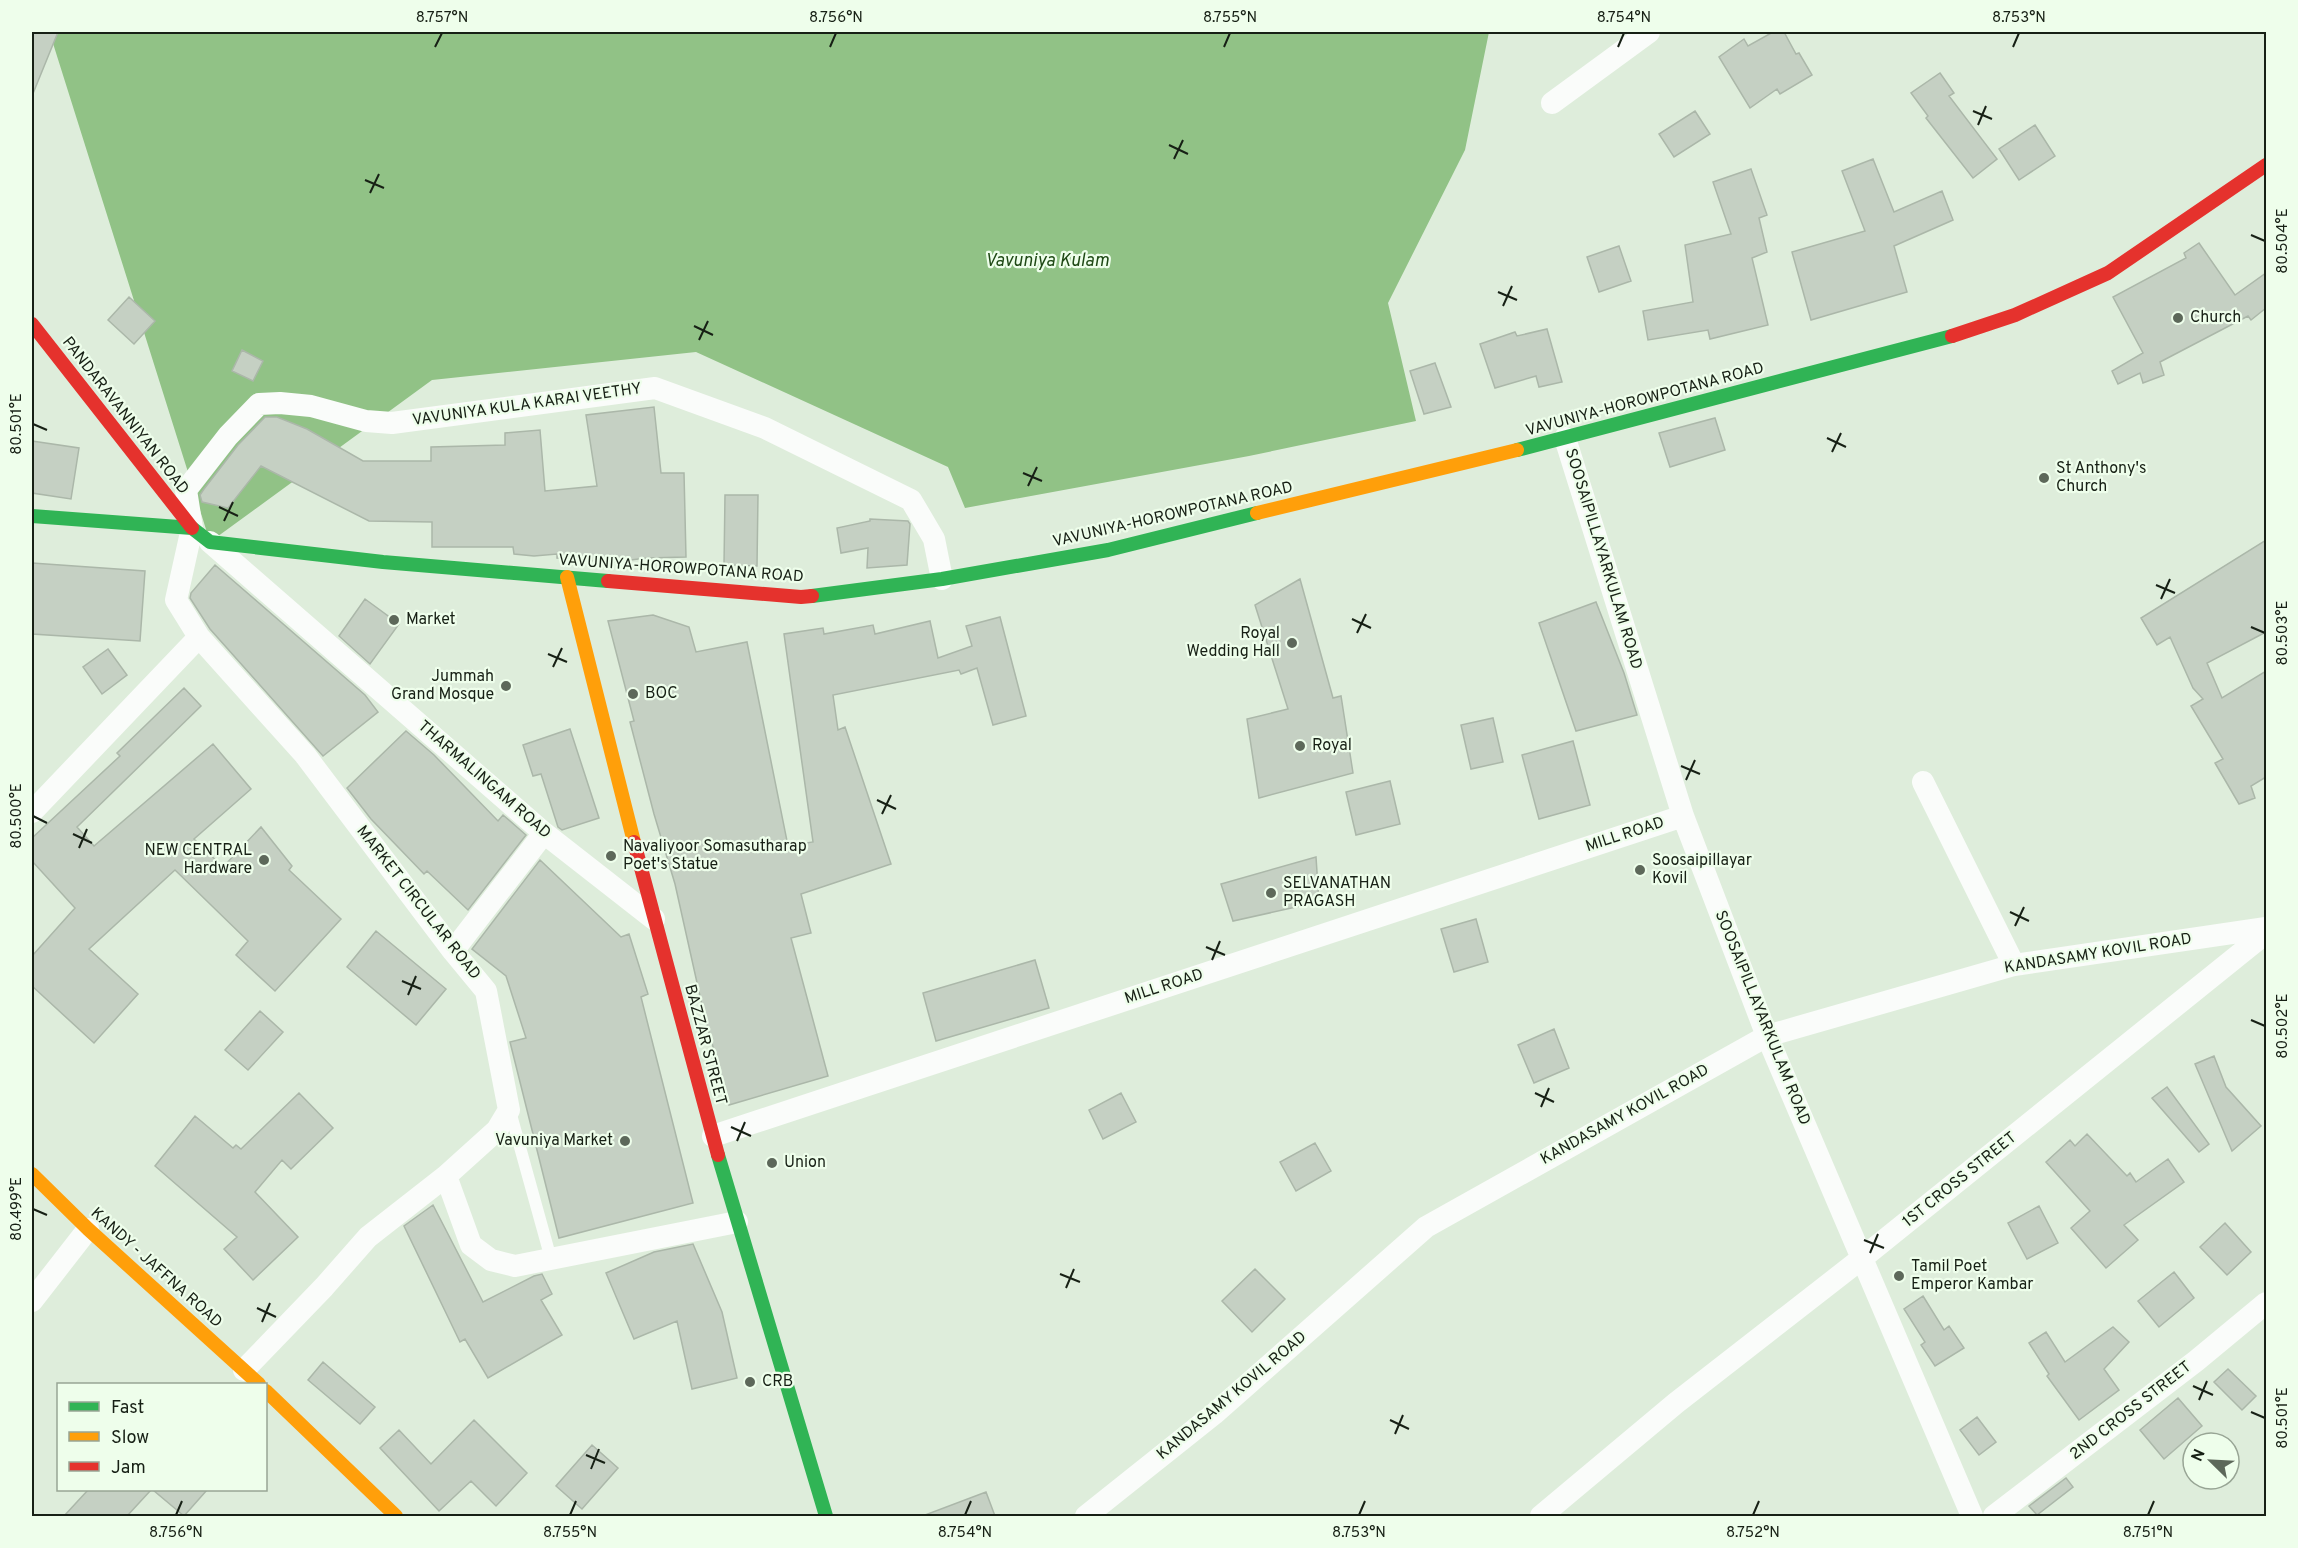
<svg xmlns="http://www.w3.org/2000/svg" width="2298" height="1548" font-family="Overpass,sans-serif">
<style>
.water{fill:#91c286}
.building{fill:#c5d0c3;stroke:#abb7a9;stroke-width:1.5}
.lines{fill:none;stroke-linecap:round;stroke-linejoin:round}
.lane{stroke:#fafcfa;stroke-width:12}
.street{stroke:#fafcfa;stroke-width:22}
.fast{stroke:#30b455;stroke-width:14}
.slow{stroke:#ff9f0a;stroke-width:14}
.jam{stroke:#e5322d;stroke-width:14}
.ticks{fill:none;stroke:#172015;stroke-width:2}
.poi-dot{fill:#5d685a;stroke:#eefeeb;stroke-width:2}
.labels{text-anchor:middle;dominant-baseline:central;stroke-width:4.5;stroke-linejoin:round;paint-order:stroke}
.poi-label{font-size:16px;fill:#172015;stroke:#eefeeb;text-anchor:start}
.street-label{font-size:16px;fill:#172015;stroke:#eefeeb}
.water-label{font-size:18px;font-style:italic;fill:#1f4915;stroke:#eefeeb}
.neatline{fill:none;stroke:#172015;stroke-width:2}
.ticks-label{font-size:15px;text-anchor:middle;fill:#172015}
</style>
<rect width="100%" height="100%" fill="#deeddb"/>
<!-- water -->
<path class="water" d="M32,32H1489L1465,150L1388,303L1416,421L1249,456L965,508L948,467L696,352L432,380L210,542L51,37Z"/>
<!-- building -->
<path class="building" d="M32,32H58L32,96Z
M1773,32H1784L1796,54L1799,53L1812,75L1780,94L1777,89L1750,108L1719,57L1744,39L1748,46Z
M1940,73L1954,93L1949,96L1997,159L1973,178L1926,118L1928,116L1911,93Z
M1695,111L1710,134L1674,157L1659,134Z
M2035,125L2055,156L2019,180L1999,149Z
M1873,159L1894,212L1942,191L1953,220L1894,246L1907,292L1811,320L1792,252L1865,231L1842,171Z
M1751,169L1767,215L1759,218L1767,252L1752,258L1768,325L1710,339L1708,330L1648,340L1643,311L1693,302L1685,245L1731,234L1713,182Z
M2199,243L2235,295L2266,273V308L2251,320L2248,316L2160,362L2164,375L2143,383L2140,373L2118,384L2112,371L2143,353L2113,297L2186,258L2184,253Z
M1619,246L1631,281L1599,292L1587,257Z
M129,297L155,321L134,344L108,320Z
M1547,329L1562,382L1539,387L1536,376L1495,388L1480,344L1515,332L1517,336Z
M242,350L263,361L253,381L232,371Z
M1435,363L1451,407L1424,414L1410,371Z
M654,407L661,473H684L686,557L647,558L614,562L612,559L591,561L557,558V554L534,556L514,554L513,547H432V522L369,521L261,466L228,508L202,502L200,495L204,489L238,445L265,417H277L307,429L363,461H431V447L505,445V433L540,430L545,491L597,486L586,415Z
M1715,418L1725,450L1670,467L1659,433Z
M32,441L79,448L71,499L32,493Z
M725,495H758L757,566L724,565Z
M870,519L908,521L910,524L907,565L867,568L868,548L841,553L837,528L870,521Z
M2266,540V632L2207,663L2222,698L2266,671V777L2251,786L2255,798L2239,804L2215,763L2223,759L2191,706L2203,699L2193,688L2170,637L2157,645L2141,618Z
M32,563L145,571L140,641L32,634Z
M215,565L365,695L378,712L323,756L210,629L190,598L191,593Z
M1300,579L1333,698L1341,696L1353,773L1259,798L1247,719L1288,709L1255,605Z
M365,599L399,624L370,664L339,636Z
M1596,602L1624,673L1637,715L1576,731L1539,623Z
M653,615L689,627L696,652L747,642L788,846L813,842L784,634L823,628L824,634L873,625L875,634L930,621L938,658L972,646L966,626L1000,617L1026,716L993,725L977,668L961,674L959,670L833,695L838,730L845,727L891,864L801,894L811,933L791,938L828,1076L729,1105L704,1014L675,884L654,814L630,722L634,721L608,621Z
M108,649L127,675L102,694L83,667Z
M184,688L201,706L77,827L94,846L213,744L251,789L194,839L223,867L261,827L292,866L289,870L341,919L275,991L236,955L248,941L175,870L89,949L138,994L94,1043L32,986V956L75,908L32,861V838L120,756L117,753Z
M1493,718L1503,762L1471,769L1461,725Z
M570,729L599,818L562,830L558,827L541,774L533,776L523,745Z
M406,731L434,755L498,821L503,815L526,835L468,910L427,871L424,874L371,819L347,788Z
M1573,741L1590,805L1539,819L1522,755Z
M1390,781L1400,824L1356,835L1346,792Z
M1316,857L1319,902L1233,921L1221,884Z
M540,860L621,937L629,934L648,994L641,997L693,1203L559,1238L510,1042L526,1038L506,976L472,949Z
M1476,919L1488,962L1454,972L1441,929Z
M376,931L446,989L416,1025L347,967Z
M1035,960L1049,1008L936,1041L923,993Z
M260,1011L283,1032L248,1070L225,1050Z
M1554,1029L1569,1068L1534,1083L1518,1045Z
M2214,1056L2226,1087L2261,1126L2232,1151L2195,1064Z
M2167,1087L2209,1144L2199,1152L2152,1098Z
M299,1093L333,1128L291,1169L282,1160L255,1192L298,1237L253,1280L224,1249L237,1237L155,1166L195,1116L233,1148L236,1145L241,1149Z
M1121,1093L1136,1122L1103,1139L1089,1110Z
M2087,1134L2127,1176L2130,1173L2136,1182L2168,1159L2184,1182L2124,1225L2138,1240L2106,1268L2071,1228L2090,1211L2046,1162L2070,1140L2075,1146Z
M1315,1143L1331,1171L1296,1191L1280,1162Z
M433,1205L483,1302L534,1276L542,1274L552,1294L541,1300L562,1335L488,1378L465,1339L460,1342L404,1226Z
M2039,1206L2058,1243L2027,1259L2008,1223Z
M2225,1223L2251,1252L2227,1275L2200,1247Z
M693,1244L722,1312L737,1378L692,1389L677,1321L634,1339L606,1273L654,1252Z
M1255,1269L1285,1299L1252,1332L1222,1301Z
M2174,1272L2194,1298L2159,1327L2138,1301Z
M1923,1296L1944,1330L1949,1326L1964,1348L1935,1366L1921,1345L1925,1342L1904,1309Z
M2113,1327L2129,1342L2104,1369L2119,1390L2079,1420L2047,1376L2049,1374L2029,1343L2046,1332L2065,1362Z
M323,1362L375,1407L360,1424L308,1380Z
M2228,1369L2256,1396L2242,1410L2214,1382Z
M2178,1398L2202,1426L2164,1459L2140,1430Z
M1977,1417L1996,1442L1979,1455L1960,1430Z
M474,1420L527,1473L496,1506L471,1481L439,1511L380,1448L399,1430L431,1464Z
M592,1445L618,1468L582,1509L556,1486Z
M2066,1478L2073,1487L2037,1515L2029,1506Z
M88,1490H151L127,1516H64Z
M153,1490H207L184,1516Z
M986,1492L995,1516H926L925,1515Z"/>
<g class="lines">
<!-- lane -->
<path class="lane" d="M510,1111L551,1259"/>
<!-- street -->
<path class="street" d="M1552,103L1649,32
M1565,438L1683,816L1767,1036L1972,1516
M210,542L544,833L654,919
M1923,782L2014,965
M32,812L199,637
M453,951L544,833
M713,1136L1683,816
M446,1176L471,1245L491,1260L515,1266L737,1222
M32,1301L88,1229
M244,1370L324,1287L368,1237L446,1176L497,1130L509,1110L486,991L453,951L305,755L199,637L176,600L192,528L186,490L228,436L259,404L280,403L311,406L366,421L392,423L655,388L765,428L911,500L934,539L942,579
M1086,1516L1214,1414L1426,1227L1767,1036L2014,965L2266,928
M1541,1516L1676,1403L1861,1259L2266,933
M1994,1516L2196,1361L2266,1303"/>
<!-- fast -->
<path class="fast" d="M1517,450L1952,336
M32,516L192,528L210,542L383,562L608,581
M812,596L942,579L1108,550L1257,513
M718,1155L826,1516"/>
<!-- slow -->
<path class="slow" d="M1257,513L1517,450
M567,577L634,842
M32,1174L88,1229L259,1384
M266,1391L396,1516"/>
<!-- jam -->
<path class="jam" d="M32,324L192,528
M1952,336L2015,315L2108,273L2266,165
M608,581L801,597L812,596
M634,842L718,1155"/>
</g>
<!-- ticks -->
<path class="ticks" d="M435,47L442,33M830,47L836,33M1224,47L1230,33M1618,47L1624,33M2013,47L2019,33M1973,111L1992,119M1978,125L1986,106M1169,145L1188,154M1174,159L1183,140M365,180L384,188M370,193L379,174M2251,235L2265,241M1498,292L1517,300M1503,306L1512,286M694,326L713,335M699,340L708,321M33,424L47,430M1827,438L1846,447M1832,452L1841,433M1023,473L1042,481M1028,486L1037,467M219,507L238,516M224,521L233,502M2156,585L2175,593M2161,599L2170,579M1352,619L1371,628M2251,627L2265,633M1357,633L1366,614M548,654L567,662M553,667L562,648M1681,766L1700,774M1686,780L1695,760M877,800L896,809M882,814L891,795M33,816L47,823M73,834L92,843M79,848L87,829M2010,912L2029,921M2015,926L2024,907M1206,947L1225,955M1212,960L1220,941M402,981L421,989M408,995L416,976M2251,1020L2265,1026M1535,1093L1554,1102M1541,1107L1549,1088M731,1127L751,1136M737,1141L745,1122M33,1209L47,1215M1864,1240L1884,1248M1870,1253L1878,1234M1060,1274L1080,1282M1066,1288L1074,1269M257,1308L276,1317M262,1322L270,1303M2193,1386L2213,1395M2199,1400L2207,1381M2251,1412L2265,1418M1390,1420L1409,1429M1395,1434L1403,1415M586,1455L605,1463M591,1469L599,1449M176,1515L182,1501M570,1515L576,1501M965,1515L971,1501M1359,1515L1365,1501M1753,1515L1759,1501M2148,1515L2154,1501"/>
<!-- markers -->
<g class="poi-dot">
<circle cx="2178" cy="318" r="6"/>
<circle cx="2044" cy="478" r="6"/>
<circle cx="394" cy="620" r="6"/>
<circle cx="1292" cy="643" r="6"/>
<circle cx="506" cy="686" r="6"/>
<circle cx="633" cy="694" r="6"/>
<circle cx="1300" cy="746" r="6"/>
<circle cx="611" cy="856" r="6"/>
<circle cx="264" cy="860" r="6"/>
<circle cx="1640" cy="870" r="6"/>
<circle cx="1271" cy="893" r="6"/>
<circle cx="625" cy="1141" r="6"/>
<circle cx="772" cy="1163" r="6"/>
<circle cx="1899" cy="1276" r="6"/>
<circle cx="750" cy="1382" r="6"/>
</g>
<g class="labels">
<!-- poi labels -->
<g class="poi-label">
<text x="2190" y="318">Church</text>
<text x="2056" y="469">St Anthony's<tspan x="2056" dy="18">Church</tspan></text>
<text x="406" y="620">Market</text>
<text x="1280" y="634" text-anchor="end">Royal<tspan x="1280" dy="18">Wedding Hall</tspan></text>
<text x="494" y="677" text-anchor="end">Jummah<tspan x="494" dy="18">Grand Mosque</tspan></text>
<text x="645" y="694">BOC</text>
<text x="1312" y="746">Royal</text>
<text x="623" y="847">Navaliyoor Somasutharap<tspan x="623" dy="18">Poet's Statue</tspan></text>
<text x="252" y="851" text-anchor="end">NEW CENTRAL<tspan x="252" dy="18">Hardware</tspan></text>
<text x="1652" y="861">Soosaipillayar<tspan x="1652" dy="18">Kovil</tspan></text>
<text x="1283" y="884">SELVANATHAN<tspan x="1283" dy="18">PRAGASH</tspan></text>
<text x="613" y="1141" text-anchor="end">Vavuniya Market</text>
<text x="784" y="1163">Union</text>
<text x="1911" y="1267">Tamil Poet<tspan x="1911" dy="18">Emperor Kambar</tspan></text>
<text x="762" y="1382">CRB</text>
</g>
<!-- street labels -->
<g class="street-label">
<text transform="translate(1645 400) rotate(-15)">VAVUNIYA-HOROWPOTANA ROAD</text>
<text transform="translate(527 405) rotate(-8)">VAVUNIYA KULA KARAI VEETHY</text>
<text transform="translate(125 416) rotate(52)">PANDARAVANNIYAN ROAD</text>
<text transform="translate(1173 515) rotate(-13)">VAVUNIYA-HOROWPOTANA ROAD</text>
<text transform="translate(1603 559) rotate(73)">SOOSAIPILLAYARKULAM ROAD</text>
<text transform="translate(681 569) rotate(4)">VAVUNIYA-HOROWPOTANA ROAD</text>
<text transform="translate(484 780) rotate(41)">THARMALINGAM ROAD</text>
<text transform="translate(1625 835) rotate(-18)">MILL ROAD</text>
<text transform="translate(418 903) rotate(52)">MARKET CIRCULAR ROAD</text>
<text transform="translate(2098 954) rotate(-9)">KANDASAMY KOVIL ROAD</text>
<text transform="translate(1164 987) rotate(-18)">MILL ROAD</text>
<text transform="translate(1762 1018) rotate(68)">SOOSAIPILLAYARKULAM ROAD</text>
<text transform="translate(705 1045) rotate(75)">BAZZAR STREET</text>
<text transform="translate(1625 1115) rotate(-29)">KANDASAMY KOVIL ROAD</text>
<text transform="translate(1960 1180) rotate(-39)">1ST CROSS STREET</text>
<text transform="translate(156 1268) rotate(42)">KANDY - JAFFNA ROAD</text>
<text transform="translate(1232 1396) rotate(-40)">KANDASAMY KOVIL ROAD</text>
<text transform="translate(2131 1411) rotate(-38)">2ND CROSS STREET</text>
</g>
<!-- water labels -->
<g class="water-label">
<text x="1047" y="261">Vavuniya Kulam</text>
</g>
</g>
<!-- border -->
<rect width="2298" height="1548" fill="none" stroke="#eefeeb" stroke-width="66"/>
<!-- legend -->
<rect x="57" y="1383" width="210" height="108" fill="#eefeeb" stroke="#98a595" stroke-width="1.5"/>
<rect x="69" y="1402" width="30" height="9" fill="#30b455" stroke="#98a595" stroke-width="1.5"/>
<text x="111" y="1413" font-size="18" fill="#172015">Fast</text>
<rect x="69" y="1432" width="30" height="9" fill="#ff9f0a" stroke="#98a595" stroke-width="1.5"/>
<text x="111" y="1443" font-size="18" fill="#172015">Slow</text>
<rect x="69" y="1462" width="30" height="9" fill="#e5322d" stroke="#98a595" stroke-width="1.5"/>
<text x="111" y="1473" font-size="18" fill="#172015">Jam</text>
<!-- north arrow -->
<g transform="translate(2211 1461) rotate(294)"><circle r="28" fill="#eefeeb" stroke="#98a595" stroke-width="1.5"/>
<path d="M0-4.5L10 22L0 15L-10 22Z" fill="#5d685a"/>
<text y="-9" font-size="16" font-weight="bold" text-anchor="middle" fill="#172015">N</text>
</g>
<rect x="33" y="33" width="2232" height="1482" class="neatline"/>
<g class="ticks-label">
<text x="442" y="22">8.757°N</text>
<text x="836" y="22">8.756°N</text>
<text x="1230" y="22">8.755°N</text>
<text x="1624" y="22">8.754°N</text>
<text x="2019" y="22">8.753°N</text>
<text transform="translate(2282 241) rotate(-90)" y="5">80.504°E</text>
<text transform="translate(16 424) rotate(-90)" y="5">80.501°E</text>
<text transform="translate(2282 633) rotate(-90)" y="5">80.503°E</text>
<text transform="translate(16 816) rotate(-90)" y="5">80.500°E</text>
<text transform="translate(2282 1026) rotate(-90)" y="5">80.502°E</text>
<text transform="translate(16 1209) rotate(-90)" y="5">80.499°E</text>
<text transform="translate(2282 1418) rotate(-90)" y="5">80.501°E</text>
<text x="176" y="1537">8.756°N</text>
<text x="570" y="1537">8.755°N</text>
<text x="965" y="1537">8.754°N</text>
<text x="1359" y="1537">8.753°N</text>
<text x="1753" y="1537">8.752°N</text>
<text x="2148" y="1537">8.751°N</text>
</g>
</svg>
